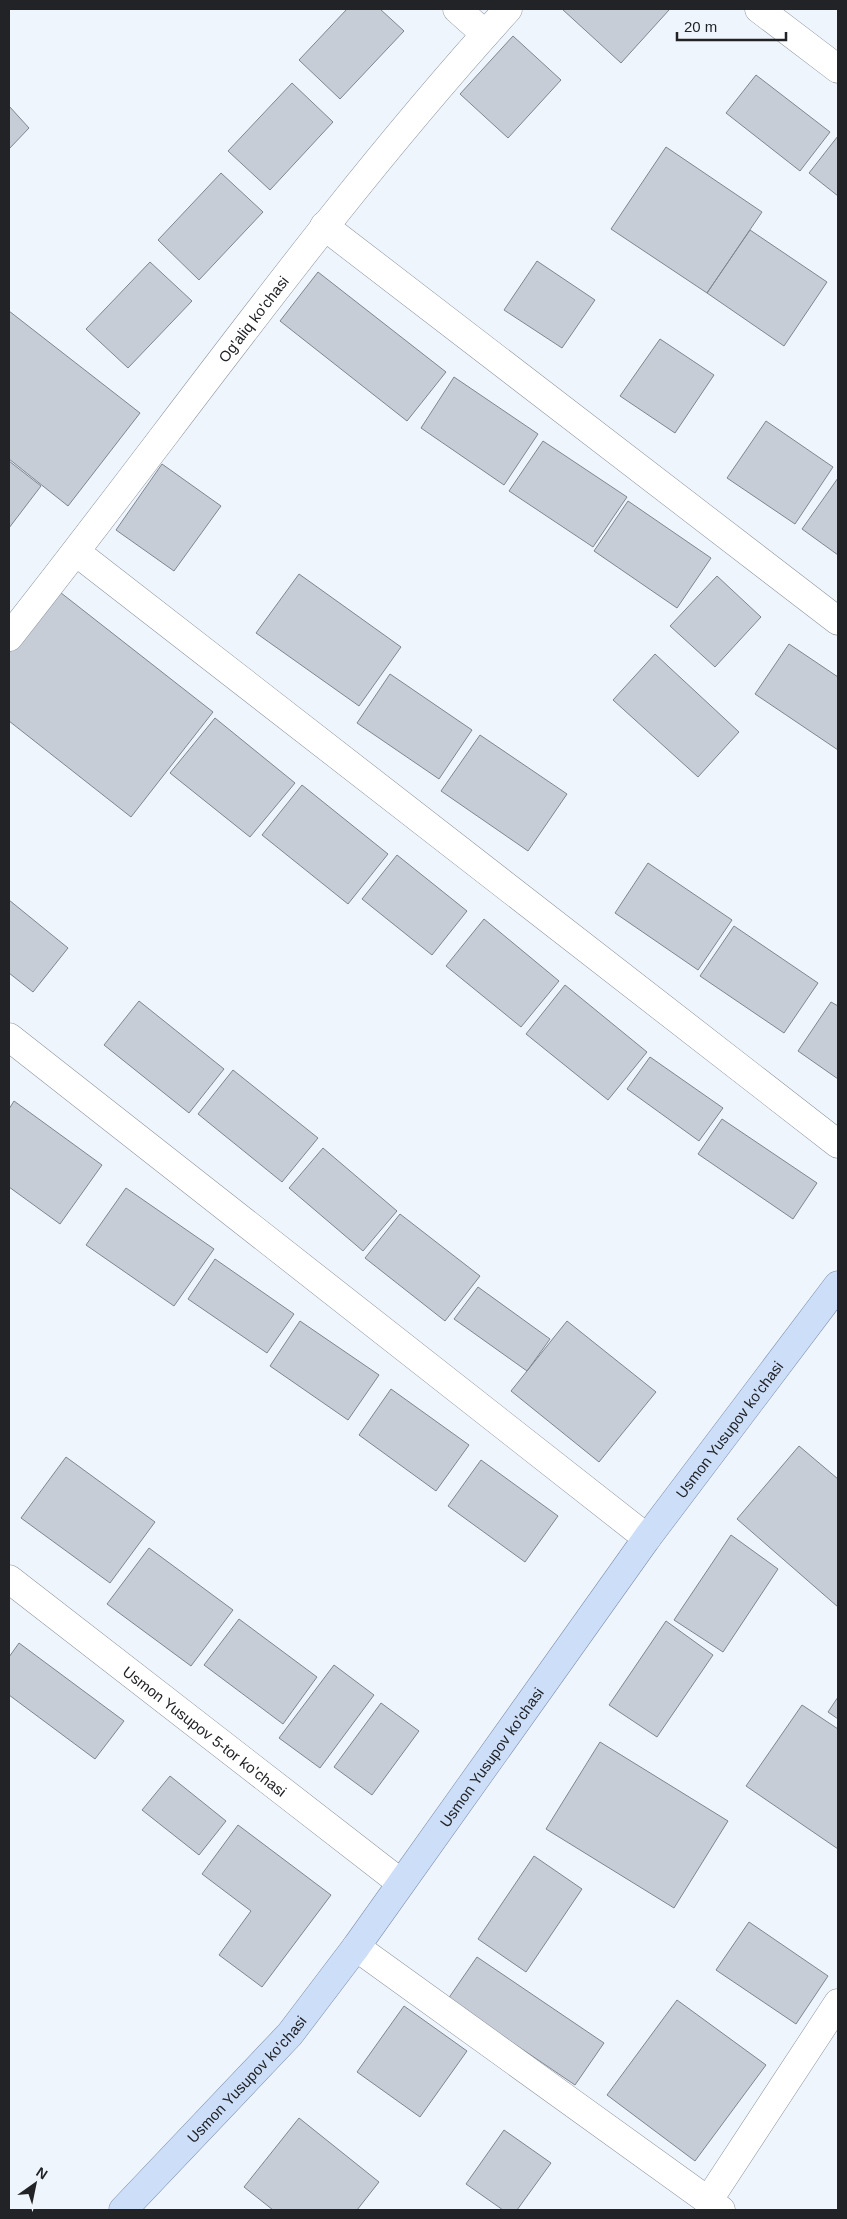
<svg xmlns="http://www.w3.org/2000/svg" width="847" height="2219" font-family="Helvetica,sans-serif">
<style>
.building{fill:#c6cdd7;stroke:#7f868f}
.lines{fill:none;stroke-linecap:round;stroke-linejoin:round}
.street-casing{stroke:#8e959f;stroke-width:29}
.primary-casing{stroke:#7b8eac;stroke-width:29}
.street{stroke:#fff;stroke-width:28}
.primary{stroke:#cddef8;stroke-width:28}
.labels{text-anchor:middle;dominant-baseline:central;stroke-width:5;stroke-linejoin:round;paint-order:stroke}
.street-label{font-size:15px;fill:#212327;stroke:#eff5fd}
</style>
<rect width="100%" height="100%" fill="#eff5fd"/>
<!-- building -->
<path class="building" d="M347,9H380L404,31L340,99L299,60Z
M562,9H667L669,10L621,63Z
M513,36L561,80L508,138L460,94Z
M756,75L830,132L800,171L726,113Z
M292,83L333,122L270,190L228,151Z
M9,106L29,128L9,149Z
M838,136V196L809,173Z
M666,147L762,212L707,293L611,229Z
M221,173L263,212L199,280L158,240Z
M750,230L827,282L784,346L707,293Z
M537,261L595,300L562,348L504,310Z
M150,262L192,301L128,368L86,329Z
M318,272L446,372L407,421L280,321Z
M9,311L140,413L68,506L9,459Z
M660,339L714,375L675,433L620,396Z
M454,377L538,434L504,485L421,428Z
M766,421L833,467L795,524L727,478Z
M543,441L627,497L593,547L509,491Z
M9,461L41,486L9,528Z
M162,464L221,506L174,571L116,530Z
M838,478V555L802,529Z
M628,501L711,558L677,608L594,551Z
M299,574L401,647L359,706L256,633Z
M717,576L761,617L715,667L670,626Z
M56,589L213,712L131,817L9,721V650Z
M789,644L838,677V750L755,694Z
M655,654L739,732L698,777L613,700Z
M390,674L472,730L439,779L357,723Z
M215,718L295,783L250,837L170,773Z
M480,735L567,794L528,851L441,791Z
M302,785L388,854L348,904L262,835Z
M397,855L467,911L432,955L362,899Z
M648,863L732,920L698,970L615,913Z
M9,900L68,948L33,992L9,973Z
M484,919L559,981L521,1027L446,966Z
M734,926L818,983L784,1033L700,976Z
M565,985L647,1052L608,1100L526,1034Z
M139,1001L224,1069L189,1113L104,1045Z
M831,1002L838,1006V1079L798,1051Z
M650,1057L723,1108L699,1141L627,1089Z
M233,1070L318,1138L282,1182L198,1114Z
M14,1101L102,1165L60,1224L9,1187V1109Z
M722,1119L817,1183L793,1219L698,1154Z
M323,1148L397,1211L363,1251L289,1188Z
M126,1188L214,1249L174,1306L86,1245Z
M400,1214L480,1276L445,1321L365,1258Z
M215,1259L294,1314L267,1353L188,1299Z
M478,1287L550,1339L527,1371L454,1319Z
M300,1321L379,1375L348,1420L270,1366Z
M567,1321L656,1392L599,1462L511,1391Z
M391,1389L469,1445L436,1491L359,1435Z
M799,1446L838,1479V1607L737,1519Z
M66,1457L155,1522L110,1583L21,1518Z
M481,1460L558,1516L525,1562L448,1506Z
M731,1535L778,1569L723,1652L674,1620Z
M149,1548L233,1610L191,1666L107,1604Z
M239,1619L317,1677L283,1724L204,1665Z
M666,1621L713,1655L657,1737L609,1705Z
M19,1643L124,1721L95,1759L9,1695V1657Z
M334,1665L374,1695L320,1768L279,1738Z
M838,1697V1719L828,1712Z
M381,1703L419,1731L372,1795L334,1767Z
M802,1705L838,1729V1849L746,1786Z
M600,1742L728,1821L674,1908L546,1829Z
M170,1776L226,1821L199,1855L142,1810Z
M238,1825L331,1895L262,1987L219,1955L251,1911L202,1874Z
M534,1856L582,1889L526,1972L478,1939Z
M749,1922L828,1976L796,2024L716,1970Z
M477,1957L604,2043L575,2085L448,1999Z
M677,2000L766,2065L695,2161L607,2095Z
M404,2006L467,2051L420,2117L357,2072Z
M299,2118L379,2182L357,2210H273L244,2187Z
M504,2130L551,2163L517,2210H503L466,2184Z"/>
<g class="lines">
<defs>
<g id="street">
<path d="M457,9L485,34"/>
<path d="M759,9L838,69"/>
<path d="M324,226L838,621"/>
<path d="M76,552L838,1144"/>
<path id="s1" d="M9,637C175,427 328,207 508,9"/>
<path d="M9,1037L647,1538"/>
<path id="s2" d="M9,1579L401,1883"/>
<path d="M356,1947L721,2210"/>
<path d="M708,2201L838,2003"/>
</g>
<g id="primary">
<path id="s3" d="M123,2210L290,2034L356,1947L647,1538L838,1285"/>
</g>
</defs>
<!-- street casing -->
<use href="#street" class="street-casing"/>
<!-- primary casing -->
<use href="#primary" class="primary-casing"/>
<!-- street -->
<use href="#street" class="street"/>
<!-- primary -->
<use href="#primary" class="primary"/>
</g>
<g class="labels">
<!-- street labels -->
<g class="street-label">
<text stroke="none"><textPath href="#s1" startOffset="401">Og'aliq ko'chasi</textPath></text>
<text stroke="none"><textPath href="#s3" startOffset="990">Usmon Yusupov ko'chasi</textPath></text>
<text stroke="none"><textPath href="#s2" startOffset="248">Usmon Yusupov 5-tor ko'chasi</textPath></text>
<text stroke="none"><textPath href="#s3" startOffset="585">Usmon Yusupov ko'chasi</textPath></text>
<text stroke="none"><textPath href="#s3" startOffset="180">Usmon Yusupov ko'chasi</textPath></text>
</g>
</g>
<!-- border -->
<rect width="847" height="2219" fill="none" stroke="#212327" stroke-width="20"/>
<!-- north arrow -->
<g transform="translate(35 2184) rotate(33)" stroke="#eff5fd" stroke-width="4" paint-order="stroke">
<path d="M0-4L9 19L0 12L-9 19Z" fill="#212327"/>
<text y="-8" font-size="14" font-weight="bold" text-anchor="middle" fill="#212327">N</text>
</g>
<!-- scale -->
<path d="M677 32v8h109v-8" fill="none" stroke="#212327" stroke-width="2.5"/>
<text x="684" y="32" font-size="15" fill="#212327" stroke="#eff5fd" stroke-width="4" paint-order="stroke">20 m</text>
</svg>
